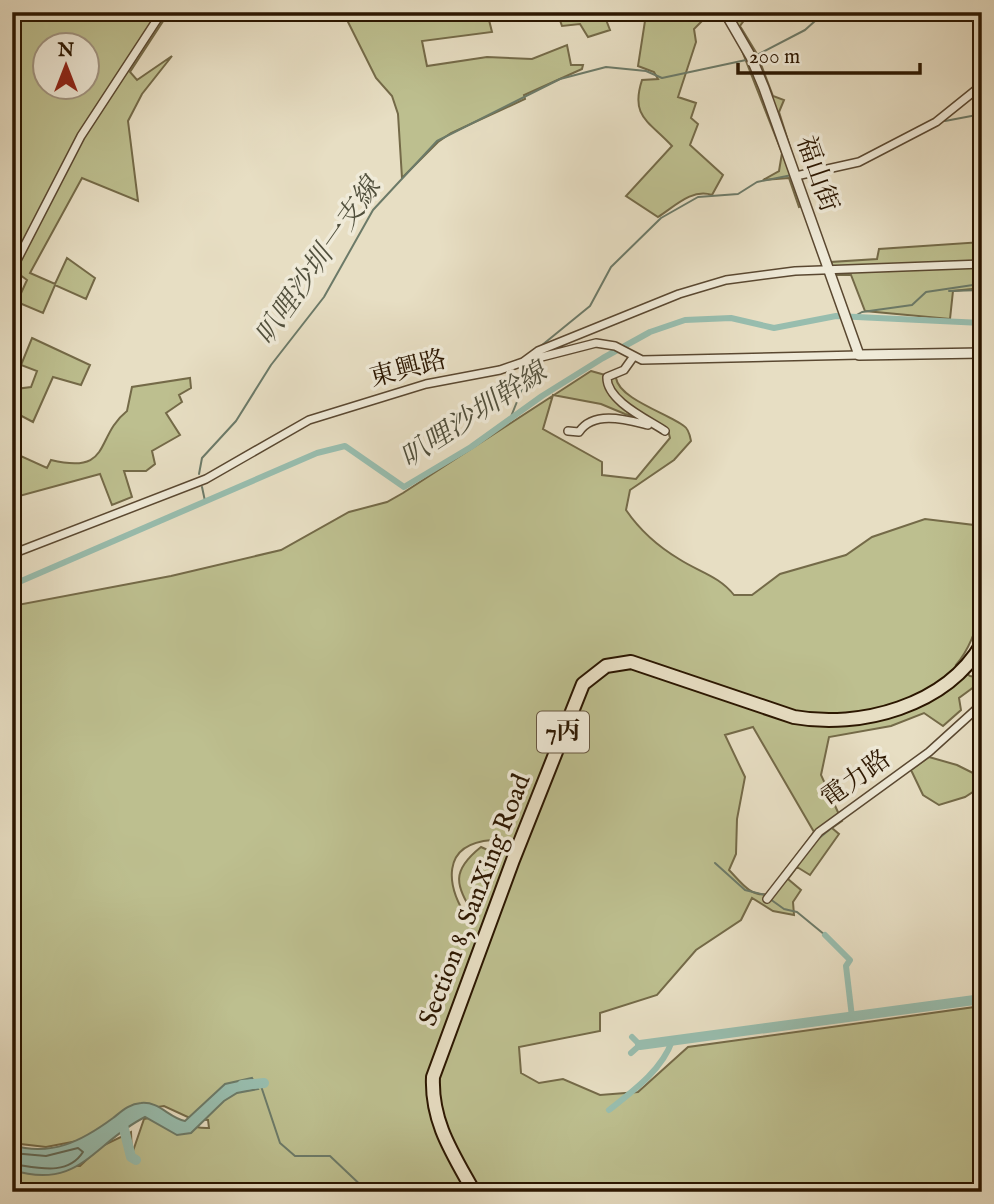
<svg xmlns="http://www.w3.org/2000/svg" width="994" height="1204" font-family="'IM FELL English','Noto Serif TC',serif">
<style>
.green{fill:#bdbf8f;stroke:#746a48;stroke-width:2;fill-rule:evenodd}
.water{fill:#98bdae;stroke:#6c7a68;stroke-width:2}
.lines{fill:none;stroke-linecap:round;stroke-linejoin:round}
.shore{stroke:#626a57;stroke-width:2}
.stream{stroke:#6c7a68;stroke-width:2}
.canal{stroke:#98bdae;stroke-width:6}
.river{stroke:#98bdae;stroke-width:10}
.minor-casing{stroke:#5a4831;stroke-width:10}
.tertiary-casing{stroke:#5a4831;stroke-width:12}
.primary-casing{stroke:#2b1600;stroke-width:16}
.minor{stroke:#efead8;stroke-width:7}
.tertiary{stroke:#efead8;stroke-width:9}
.primary{stroke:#e7dec3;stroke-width:12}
.labels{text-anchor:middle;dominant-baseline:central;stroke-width:7;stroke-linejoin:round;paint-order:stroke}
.shield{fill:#efead8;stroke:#665641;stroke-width:2}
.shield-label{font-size:24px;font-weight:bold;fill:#2b1600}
.street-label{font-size:26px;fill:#2b1600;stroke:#efead8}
.water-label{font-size:28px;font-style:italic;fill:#51503d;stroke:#efead8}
</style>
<rect width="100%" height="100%" fill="#e7dec3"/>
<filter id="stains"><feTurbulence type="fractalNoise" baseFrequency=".00286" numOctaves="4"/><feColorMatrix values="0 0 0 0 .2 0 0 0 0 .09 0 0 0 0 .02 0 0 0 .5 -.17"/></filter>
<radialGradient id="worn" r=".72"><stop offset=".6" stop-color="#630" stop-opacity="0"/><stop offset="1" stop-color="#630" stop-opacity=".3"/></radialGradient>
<!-- green -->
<path class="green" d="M12,12H169L130,72L137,80L172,56L142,94L128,121L138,201L82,178L30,273L55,284L67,258L95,278L86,299L55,285L43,313L17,302L27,280L12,269ZM46,46H88V88H46Z
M343,12H487L492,32L422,41L427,66L487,57L532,59L567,45L571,65H583L582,69L524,95L525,99L451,133L438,142L402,178L398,114L392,96L376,78Z
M557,12H603L610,30L588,37L580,24L562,26Z
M640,12H704L706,17L694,29L696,42L678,97L696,103L691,118L698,124L690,145L723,175L712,195C692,188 674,207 658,217L626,196L672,146C649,121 630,117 642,80L658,79L654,72L638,66L645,21Z
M718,12H731L737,16L742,12H750L740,26L757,54L773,96L784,100L779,112L808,204L799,207L789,178L763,180L779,171L782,153L737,38Z
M982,242V288L953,291L950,319L865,311L851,275H836L831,262L877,259L879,249Z
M32,338L90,365L81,385L53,377L33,422L12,411L16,389L31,387L37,371L21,365Z
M591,371L616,378C619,399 669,414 684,426C689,429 690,436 691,441L674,460L630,490L626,510C639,529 659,547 679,559C699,572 719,576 734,595H752L780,574L846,555L872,537L925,519L982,526C982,575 989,625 956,665L970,676L982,678V681L959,698L961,710L943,726L924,713L891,726L829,737L821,775L842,821L832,828L839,834L810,875L797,867L788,879L801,890L793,902L794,915L773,911L752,898L741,920L696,950L657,995L600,1013V1031L519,1047L521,1073L539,1083L563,1079L600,1095L638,1092L688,1047L982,1006V1192H12V1164L80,1166L100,1147L131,1132L132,1154L144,1119C164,1112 187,1130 209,1128L208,1120L192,1119L164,1106L144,1109L93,1138L46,1147L12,1143V606L171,576L281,550L349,512L387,502L403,493ZM553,395L601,404L625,414L659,423L668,430L670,438L636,479L602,475V462L543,429ZM753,727L814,832L767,894C750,897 740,881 729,870L736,854L737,819L745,777L725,735ZM492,840L506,847L501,856L481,847C451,871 455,884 474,915L468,919C446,886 440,844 492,840Z
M190,378L191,388L179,395L182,402L166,413L180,435L152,451L155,464L146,471H124L132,497L112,505L100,474L12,498V452L47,468L51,460C113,475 94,437 127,411L132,387Z
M929,757L957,765L979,776L982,786L965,797L939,805L923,795L911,770Z"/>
<!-- water -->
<path class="water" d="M252,1078L258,1089L237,1093L224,1101L191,1133L177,1135L145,1117C93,1143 80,1191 12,1170V1145C51,1157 82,1141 113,1118C122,1111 129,1104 141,1103C159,1101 169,1118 185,1121L225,1084Z"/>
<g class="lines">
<!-- shore -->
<path class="shore" d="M12,1153L46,1156L78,1148L83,1152C67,1177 36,1167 12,1164"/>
<!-- stream -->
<path class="stream" d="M759,54L805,30L825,12
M976,85L982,81
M945,121L982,114
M949,291L982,290
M853,317L862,312L912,305L926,292L973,285
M536,350L590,306L611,267L661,218L698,197L738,194L757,182L792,175
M510,419L533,362
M199,474L202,458L236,421L271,365L324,297L373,210L437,141L560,79L606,67L646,71L662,78L746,60
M202,487L205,501
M818,839L840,821
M715,863L745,890L765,895
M770,899L784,909L797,912L825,935
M260,1083L280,1143L295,1156H330L368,1192"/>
<!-- canal -->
<path class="canal" d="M12,585L317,453L345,446L404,487L471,447L542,396L603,358L650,332L685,320L731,318L774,328L836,316L982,323
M825,935L850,960L846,966L852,1017
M632,1037L640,1045
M631,1053L640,1045
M609,1110C633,1091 662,1070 672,1041"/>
<!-- river -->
<path class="river" d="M12,26L20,12
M640,1045L982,999
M242,1085L264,1083
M123,1125L131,1157L136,1160"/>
<defs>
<path id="minor" d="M796,176L859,162L936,122L982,85
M12,270L81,136L162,12
M634,356L624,370L607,377C606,401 649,420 665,431
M530,360L596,343L615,346L642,360L859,355
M568,431L579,432C594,410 627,420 648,425
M12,554L206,479L309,420L426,384L500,370L523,362L538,351L679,294L726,280L795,271L982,264
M767,899L819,832L929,752L982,704"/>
<path id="tertiary" d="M725,12L751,57L764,88L859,355L982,353"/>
<path id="primary" d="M474,1192C453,1154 431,1122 433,1077L513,860L583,684L606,666L631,662L794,717C860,729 946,706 982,644"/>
</defs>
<!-- minor casing -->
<use href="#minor" class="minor-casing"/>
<!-- tertiary casing -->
<use href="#tertiary" class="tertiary-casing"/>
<!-- primary casing -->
<use href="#primary" class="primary-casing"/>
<!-- minor -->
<use href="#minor" class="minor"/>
<!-- tertiary -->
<use href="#tertiary" class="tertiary"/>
<!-- primary -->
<use href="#primary" class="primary"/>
</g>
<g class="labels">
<!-- shield labels -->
<rect class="shield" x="537" y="711.5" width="52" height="41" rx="5"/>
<g class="shield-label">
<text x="563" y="732">7丙</text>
</g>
<!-- street labels -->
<g class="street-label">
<text transform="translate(817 174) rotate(71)">福山街</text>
<text transform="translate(408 369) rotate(-15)">東興路</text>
<text transform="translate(856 779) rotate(-36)">電力路</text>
<text transform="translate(475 900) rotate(-69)">Section 8, SanXing Road</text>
</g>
<!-- water labels -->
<g class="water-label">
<text transform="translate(319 262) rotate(-55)">叭哩沙圳一支線</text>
<text transform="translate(474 416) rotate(-33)">叭哩沙圳幹線</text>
</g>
</g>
<!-- margin -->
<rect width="994" height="1204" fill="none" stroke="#e7dec3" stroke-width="42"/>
<rect x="14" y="14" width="966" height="1176" fill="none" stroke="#2b1600" stroke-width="3.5"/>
<rect x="21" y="21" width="952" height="1162" fill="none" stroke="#2b1600" stroke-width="2"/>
<!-- north arrow -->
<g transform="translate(66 66)"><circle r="33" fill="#efead8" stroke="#a19582" stroke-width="2"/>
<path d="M0-5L12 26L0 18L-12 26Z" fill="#8f2418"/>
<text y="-10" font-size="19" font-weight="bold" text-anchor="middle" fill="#2b1600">N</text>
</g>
<!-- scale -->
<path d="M738 63v10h182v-10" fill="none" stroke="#2b1600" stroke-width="3.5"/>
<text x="749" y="63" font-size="21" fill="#2b1600" stroke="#efead8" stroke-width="5" paint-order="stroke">200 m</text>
<rect width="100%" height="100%" filter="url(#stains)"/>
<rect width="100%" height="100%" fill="url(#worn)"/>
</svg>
